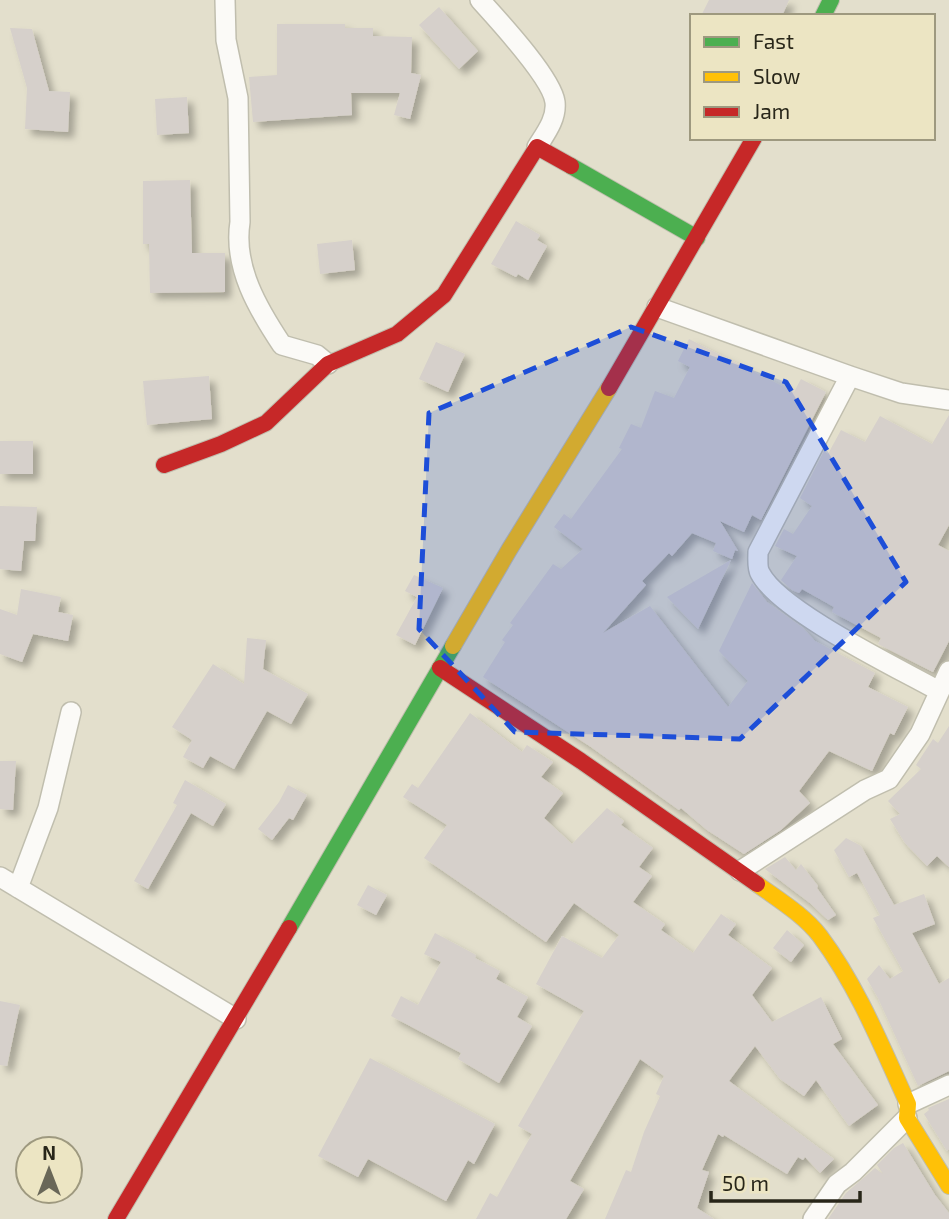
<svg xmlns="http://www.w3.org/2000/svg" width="949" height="1219" font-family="'Exo 2',sans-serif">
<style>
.building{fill:#d6d0cb;filter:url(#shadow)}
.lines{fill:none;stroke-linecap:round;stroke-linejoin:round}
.street-casing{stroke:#c0beae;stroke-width:22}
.fast-casing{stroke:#c0beae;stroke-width:18}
.slow-casing{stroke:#c0beae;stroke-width:18}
.jam-casing{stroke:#c0beae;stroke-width:18}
.street{stroke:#fbfaf7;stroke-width:19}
.fast{stroke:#4caf50;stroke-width:16}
.slow{stroke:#ffc107;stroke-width:16}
.jam{stroke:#c62828;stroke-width:16}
.marked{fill:#1d4ed8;fill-opacity:0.2;stroke:#1d4ed8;stroke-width:5;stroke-dasharray:14 9;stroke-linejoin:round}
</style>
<defs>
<filter id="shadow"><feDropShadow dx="6" dy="6" stdDeviation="3.5" flood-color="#0004"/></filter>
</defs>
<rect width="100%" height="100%" fill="#e3dfcc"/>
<!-- building -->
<path class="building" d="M709,0H789L782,16H701Z
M439,7L478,51L459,69L419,25Z
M277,24H345V28H373V36L412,37L411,73L421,75L410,119L394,115L400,93H351L352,115L253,122L249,77L277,75Z
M10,28L32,29L49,91L70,92L68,132L25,129L27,88Z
M187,97L189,133L157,135L155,99Z
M190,180L192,253H225V292L150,293L149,244H143V181Z
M516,221L540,235L537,240L547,246L528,280L518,274L516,277L491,264Z
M352,240L355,270L320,274L317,244Z
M689,339L794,392L801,379L826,392L761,520L752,515L744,532L720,521L738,551L735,550L732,559L713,551L716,543L692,533L672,556L669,553L642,581L646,585L603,633L650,606L728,707L748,681L719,651L752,583L767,602L803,628L815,641L875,673L868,687L908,707L894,735L890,733L872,771L829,751L799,791L810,803L781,830L744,854L707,830L681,808L679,810L591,747L483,677L505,642L502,640L513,625L510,623L553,564L561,569L583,549L554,527L564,514L571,519L622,449L619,448L631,424L641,428L655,391L674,398L690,367L678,361Z
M436,342L465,354L448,392L419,379Z
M209,376L212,419L147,425L143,381Z
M949,415V525L938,545L949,551V641L933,672L878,644L881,638L832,612L834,607L802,589L799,593L792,590L781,580L797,556L775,546L784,529L793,534L812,506L800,498L824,451L828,454L841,430L865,442L880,416L932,444Z
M0,441H33V474H0Z
M0,506L37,507L35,541H24L21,571L0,569Z
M731,560L698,629L667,597Z
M414,575L443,588L415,645L396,635L417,597L405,591Z
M21,589L61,597L58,612L73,615L68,641L33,634L22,662L0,654V609L17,615Z
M247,638L266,640L263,669L308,694L291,724L267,711L234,769L210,756L203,768L183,757L192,740L172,727L213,664L244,684Z
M470,713L522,752L527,745L553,762L541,777L563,793L544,818L572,844L607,808L624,821L621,825L653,848L639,867L652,876L633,902L665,924L661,930L693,953L721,914L736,924L728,935L772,968L752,995L772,1022L821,997L842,1039L833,1044L878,1105L849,1126L816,1080L804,1096L780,1079L755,1046L729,1081L834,1159L820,1173L805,1157L803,1160L798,1157L787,1174L724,1135L723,1137L718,1134L702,1170L709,1172L697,1208L714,1219H605L626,1170L631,1172L644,1132L660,1096L656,1094L664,1076L640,1059L570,1181L584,1189L566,1219H476L490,1193L497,1197L532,1134L518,1126L584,1011L536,984L562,936L602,958L619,935L574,903L546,942L424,858L447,825L403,797L412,784L418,788Z
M949,726V867L937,856L927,866L905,843L890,819L900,814L888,801L921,769L916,765L933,739L938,743Z
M0,761H16L13,810L0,809Z
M185,780L226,804L213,826L191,813L148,889L134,881L177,805L173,803Z
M288,785L307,795L293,820L289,818L272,840L258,829L279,802Z
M846,838L861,846L894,905L924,894L935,924L912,933L939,984L949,978V1071L918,1086L878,998L867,979L879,965L890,979L903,971L873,918L880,915L857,873L849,877L834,850Z
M785,857L796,870L801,864L818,886L817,888L836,915L828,920L810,903L765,869Z
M368,885L387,895L376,915L357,905Z
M787,930L804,945L791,962L773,948Z
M435,933L476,955L475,958L500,971L496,979L528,997L517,1017L532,1026L499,1083L458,1059L461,1053L391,1016L401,996L418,1005L441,962L424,954Z
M0,1001L20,1005L7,1066L0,1065Z
M370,1058L495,1124L474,1164L468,1160L446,1201L368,1159L358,1177L318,1156Z
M949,1099V1149L947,1151L924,1114L929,1110L928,1108Z
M903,1143L935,1195L949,1213V1219H828L846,1193L875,1168L883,1174L877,1165L894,1148Z"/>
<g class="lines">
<defs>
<path id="street" d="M225,0L226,40L238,98L240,222C233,267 258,309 282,345L317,355L328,364
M480,0C498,20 552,78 555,102C557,119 545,134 537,147
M657,307L850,376L901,393L949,400
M850,376L758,552C758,559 757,568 760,573C779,611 898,668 939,691
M740,871L865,790L889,779L920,734L949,671
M0,877L236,1019
M18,888L48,808L71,712
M908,1104L949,1085
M813,1219L837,1184L853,1172L907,1118"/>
<path id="fast" d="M823,16L831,0
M571,166L697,238
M289,928L453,646"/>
<path id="slow" d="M453,646L509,550L609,388
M757,884C779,900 804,915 820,936C858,987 882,1047 908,1104L907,1118L949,1186"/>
<path id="jam" d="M609,388L754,138
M164,465L221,444L266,423L328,364L397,334L444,295L537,147L571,166
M440,668L581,761L757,884
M116,1219L289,928"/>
</defs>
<!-- street casing -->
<use href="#street" class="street-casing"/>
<!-- fast casing -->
<use href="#fast" class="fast-casing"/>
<!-- slow casing -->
<use href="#slow" class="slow-casing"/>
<!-- jam casing -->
<use href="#jam" class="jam-casing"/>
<!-- street -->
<use href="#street" class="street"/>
<!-- fast -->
<use href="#fast" class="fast"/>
<!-- slow -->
<use href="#slow" class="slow"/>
<!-- jam -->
<use href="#jam" class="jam"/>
</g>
<!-- marked area -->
<path class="marked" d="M631,327L786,382L906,582L740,739L515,732L419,629L429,413Z"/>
<!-- legend -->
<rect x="690" y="14" width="245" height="126" fill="#ece5c3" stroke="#9e997f" stroke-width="2"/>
<rect x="704" y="37" width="35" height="10" fill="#4caf50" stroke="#9e997f" stroke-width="2"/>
<text x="753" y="49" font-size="21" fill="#282619">Fast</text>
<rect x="704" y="72" width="35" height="10" fill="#ffc107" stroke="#9e997f" stroke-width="2"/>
<text x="753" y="84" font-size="21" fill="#282619">Slow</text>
<rect x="704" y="107" width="35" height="10" fill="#c62828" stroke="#9e997f" stroke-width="2"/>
<text x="753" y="119" font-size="21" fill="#282619">Jam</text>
<!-- north arrow -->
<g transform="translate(49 1170)"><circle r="33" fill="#ece5c3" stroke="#9e997f" stroke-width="2"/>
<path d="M0-5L12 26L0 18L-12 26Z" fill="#696758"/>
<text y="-10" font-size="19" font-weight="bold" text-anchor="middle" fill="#282619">N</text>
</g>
<!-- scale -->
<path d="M711 1191v10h149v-10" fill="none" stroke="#282619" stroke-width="3.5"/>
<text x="722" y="1191" font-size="21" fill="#282619" stroke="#ece5c3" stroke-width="5" paint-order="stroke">50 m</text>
</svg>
